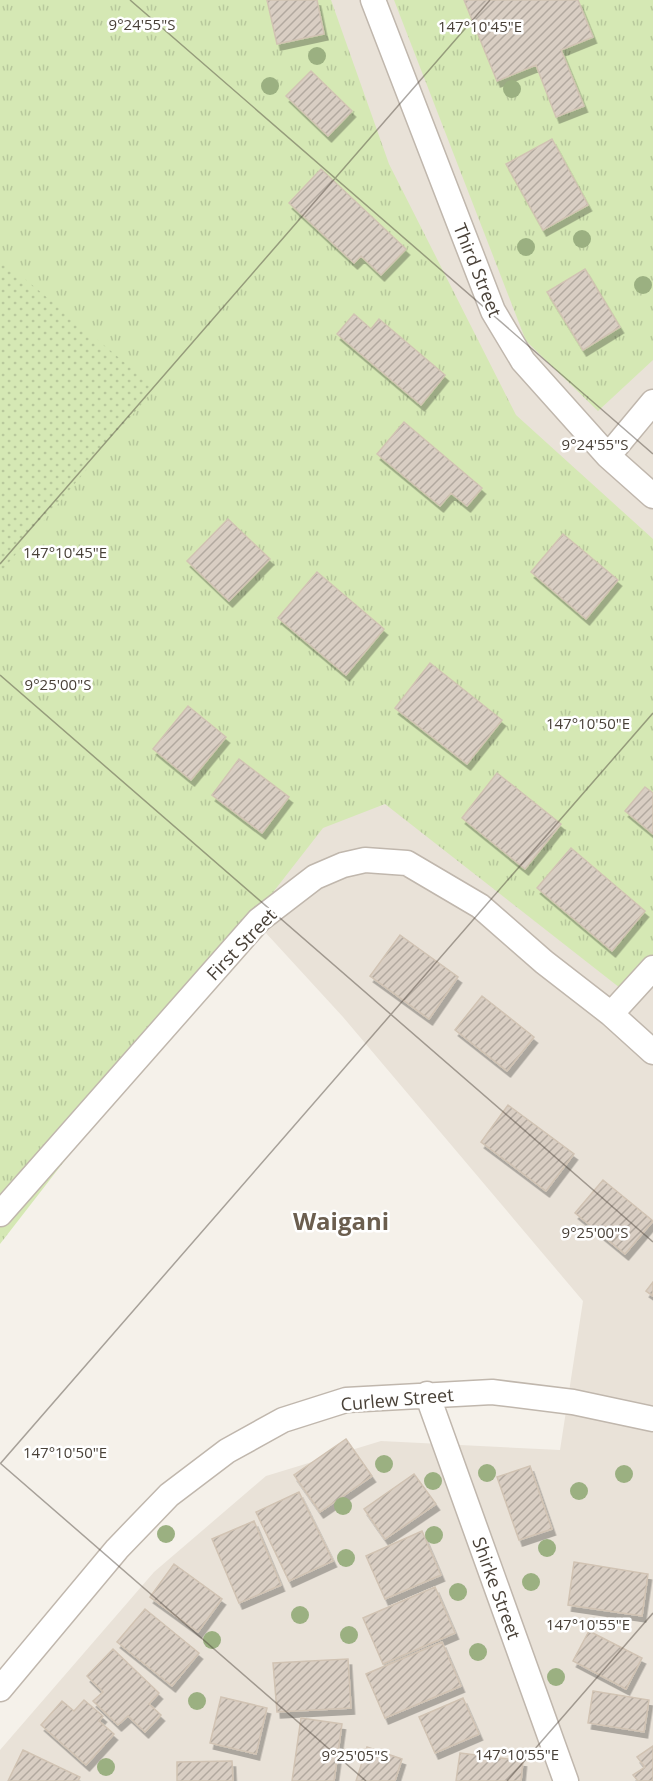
<svg xmlns="http://www.w3.org/2000/svg" width="653" height="1781" font-family="'Open Sans',sans-serif">
<style>
.residential{fill:#e9e2d8}
.grass{fill:url(#grass-tufts)}
.park{fill:url(#park-dots)}
.building{fill:url(#building-hatch);stroke:#d1c3b3;stroke-width:1.5;filter:url(#shadow)}
.lines{fill:none;stroke-linecap:round;stroke-linejoin:round}
.minor-casing{stroke:#c0b7ad;stroke-width:27}
.minor{stroke:#fff;stroke-width:24}
.tree{fill:#9bb081}
.ticks{fill:none;stroke:#494138;stroke-width:1.5;stroke-opacity:0.45}
.labels{text-anchor:middle;dominant-baseline:central;stroke-width:5;stroke-linejoin:round;paint-order:stroke}
.street-label{font-size:18px;fill:#494138;stroke:#fff}
.district-label{font-size:24px;font-weight:bold;fill:#6b5e4f;stroke:#fff}
.ticks-label{font-size:15px;text-anchor:middle;fill:#494138;stroke:#fff;stroke-width:5;stroke-linejoin:round;paint-order:stroke}
</style>
<defs>
<pattern id="grass-tufts" width="24" height="20" patternUnits="userSpaceOnUse" patternTransform="scale(1.5)"><rect width="24" height="20" fill="#d5e8b4"/><path d="M3 7l-1-3M5 7V3M7 7l1-3M15 17l-1-3M17 17v-4M19 17l1-3" fill="none" stroke="#b8c89c"/></pattern>
<pattern id="park-dots" width="8" height="8" patternUnits="userSpaceOnUse" patternTransform="scale(1.5)"><rect width="8" height="8" fill="#d5e8b4"/><path d="M2 2h.1M6 6h.1" fill="none" stroke="#b8c89c" stroke-width="1.8" stroke-linecap="round"/></pattern>
<pattern id="building-hatch" width="6" height="6" patternUnits="userSpaceOnUse" patternTransform="scale(1.5)"><rect width="6" height="6" fill="#d9cec3"/><path d="M-1 1l2-2M0 6l6-6M5 7l2-2" fill="none" stroke="#b2a99f"/></pattern>
<filter id="shadow"><feDropShadow dx="3.5" dy="6" stdDeviation="0" flood-color="#0004"/></filter>
</defs>
<rect width="100%" height="100%" fill="#f5f1ea"/>
<!-- residential -->
<path class="residential" d="M0,0H653V1781H0V1750L154,1572L266,1476L381,1441L560,1450L583,1301L343,1017L42,689Z"/>
<!-- grass -->
<path class="grass" d="M0,0H331L389,164L516,415L653,539V964L629,995L385,804L323,828L0,1244Z
M394,0H653V360L598,411L526,341Z"/>
<!-- park -->
<path class="park" d="M0,258L155,388L0,573Z"/>
<!-- building -->
<path class="building" d="M267,0H317L324,34L277,44Z
M464,0H578L593,37L561,50L584,106L556,117L536,65L497,81Z
M311,71L352,111L328,136L286,96Z
M552,139L588,205L543,230L506,164Z
M321,169L406,249L381,275L361,256L354,263L289,203Z
M585,269L620,327L583,350L547,292Z
M354,314L371,329L379,319L445,375L421,405L337,334Z
M404,422L482,488L467,506L451,493L440,506L377,454Z
M228,519L270,559L229,601L187,561Z
M563,534L618,580L586,619L531,572Z
M317,572L384,629L346,675L278,618Z
M430,663L502,720L467,764L395,708Z
M188,706L226,737L191,780L153,749Z
M239,759L289,797L262,833L212,795Z
M497,773L561,824L525,869L462,818Z
M645,787L653,793V834L625,811Z
M571,848L645,911L612,951L537,888Z
M400,935L458,977L429,1019L370,976Z
M482,996L534,1037L507,1071L455,1030Z
M508,1105L574,1154L546,1191L481,1142Z
M603,1180L653,1221L625,1254L575,1213Z
M653,1282V1296L646,1291Z
M346,1439L372,1476L320,1512L294,1475Z
M530,1466L552,1529L519,1540L497,1477Z
M414,1474L436,1504L385,1539L364,1509Z
M299,1492L333,1561L289,1581L256,1512Z
M254,1521L281,1585L239,1603L212,1539Z
M422,1531L441,1575L385,1599L366,1556Z
M574,1562L648,1574L642,1616L568,1605Z
M174,1564L222,1599L198,1632L150,1597Z
M435,1587L455,1633L383,1664L363,1618Z
M145,1609L199,1653L172,1686L117,1642Z
M589,1631L642,1658L626,1689L573,1661Z
M442,1642L461,1686L385,1718L366,1674Z
M113,1649L159,1693L149,1704L161,1715L145,1732L128,1716L118,1725L93,1701L103,1692L87,1676Z
M348,1659L351,1708L277,1712L273,1663Z
M593,1691L649,1700L644,1732L588,1723Z
M221,1697L267,1708L256,1754L210,1743Z
M463,1698L479,1734L435,1753L419,1717Z
M84,1700L103,1716L99,1721L114,1734L86,1765L41,1725L62,1701L74,1711Z
M301,1718L342,1724L334,1781H292Z
M653,1746V1781H638L633,1775L645,1767L637,1757Z
M367,1747L402,1759L395,1781H356Z
M23,1750L80,1777L78,1781H8Z
M460,1753L523,1761L521,1781H456Z
M232,1761L233,1781H177V1762Z"/>
<g class="lines">
<defs>
<path id="minor" d="M373,0L493,311L523,361L608,456L653,496
M608,456L653,402
M611,1014L653,968
M0,1214L259,920L315,877L343,865L365,860L407,863L480,906L544,962L611,1014L653,1052
M427,1394L566,1781
M0,1689L117,1549L169,1495L227,1451L283,1420L346,1400L492,1392L573,1402L653,1419"/>
</defs>
<!-- minor casing -->
<use href="#minor" class="minor-casing"/>
<!-- minor -->
<use href="#minor" class="minor"/>
</g>
<!-- trees -->
<g class="tree">
<circle cx="317" cy="56" r="9"/>
<circle cx="270" cy="86" r="9"/>
<circle cx="512" cy="89" r="9"/>
<circle cx="582" cy="239" r="9"/>
<circle cx="526" cy="247" r="9"/>
<circle cx="643" cy="285" r="9"/>
<circle cx="384" cy="1464" r="9"/>
<circle cx="487" cy="1473" r="9"/>
<circle cx="624" cy="1474" r="9"/>
<circle cx="433" cy="1481" r="9"/>
<circle cx="579" cy="1491" r="9"/>
<circle cx="343" cy="1506" r="9"/>
<circle cx="166" cy="1534" r="9"/>
<circle cx="434" cy="1535" r="9"/>
<circle cx="547" cy="1548" r="9"/>
<circle cx="346" cy="1558" r="9"/>
<circle cx="531" cy="1582" r="9"/>
<circle cx="458" cy="1592" r="9"/>
<circle cx="300" cy="1615" r="9"/>
<circle cx="349" cy="1635" r="9"/>
<circle cx="212" cy="1640" r="9"/>
<circle cx="478" cy="1652" r="9"/>
<circle cx="556" cy="1677" r="9"/>
<circle cx="197" cy="1701" r="9"/>
<circle cx="106" cy="1767" r="9"/>
</g>
<!-- ticks -->
<path class="ticks" d="M130,0L653,454M0,564L490,0M0,675L653,1242M0,1463L366,1781M0,1464L653,713M507,1781L653,1613"/>
<g class="labels">
<!-- street labels -->
<g class="street-label">
<text transform="translate(478 270) rotate(68)">Third Street</text>
<text transform="translate(241 944) rotate(-46)">First Street</text>
<text transform="translate(397 1399) rotate(-5)">Curlew Street</text>
<text transform="translate(497 1588) rotate(70)">Shirke Street</text>
</g>
<!-- district labels -->
<g class="district-label">
<text x="341" y="1220">Waigani</text>
</g>
</g>
<g class="ticks-label">
<text x="142" y="30">9°24'55"S</text>
<text x="480" y="32">147°10'45"E</text>
<text x="595" y="450">9°24'55"S</text>
<text x="65" y="558">147°10'45"E</text>
<text x="58" y="690">9°25'00"S</text>
<text x="588" y="729">147°10'50"E</text>
<text x="595" y="1238">9°25'00"S</text>
<text x="65" y="1458">147°10'50"E</text>
<text x="588" y="1630">147°10'55"E</text>
<text x="517" y="1760">147°10'55"E</text>
<text x="355" y="1761">9°25'05"S</text>
</g>
</svg>
